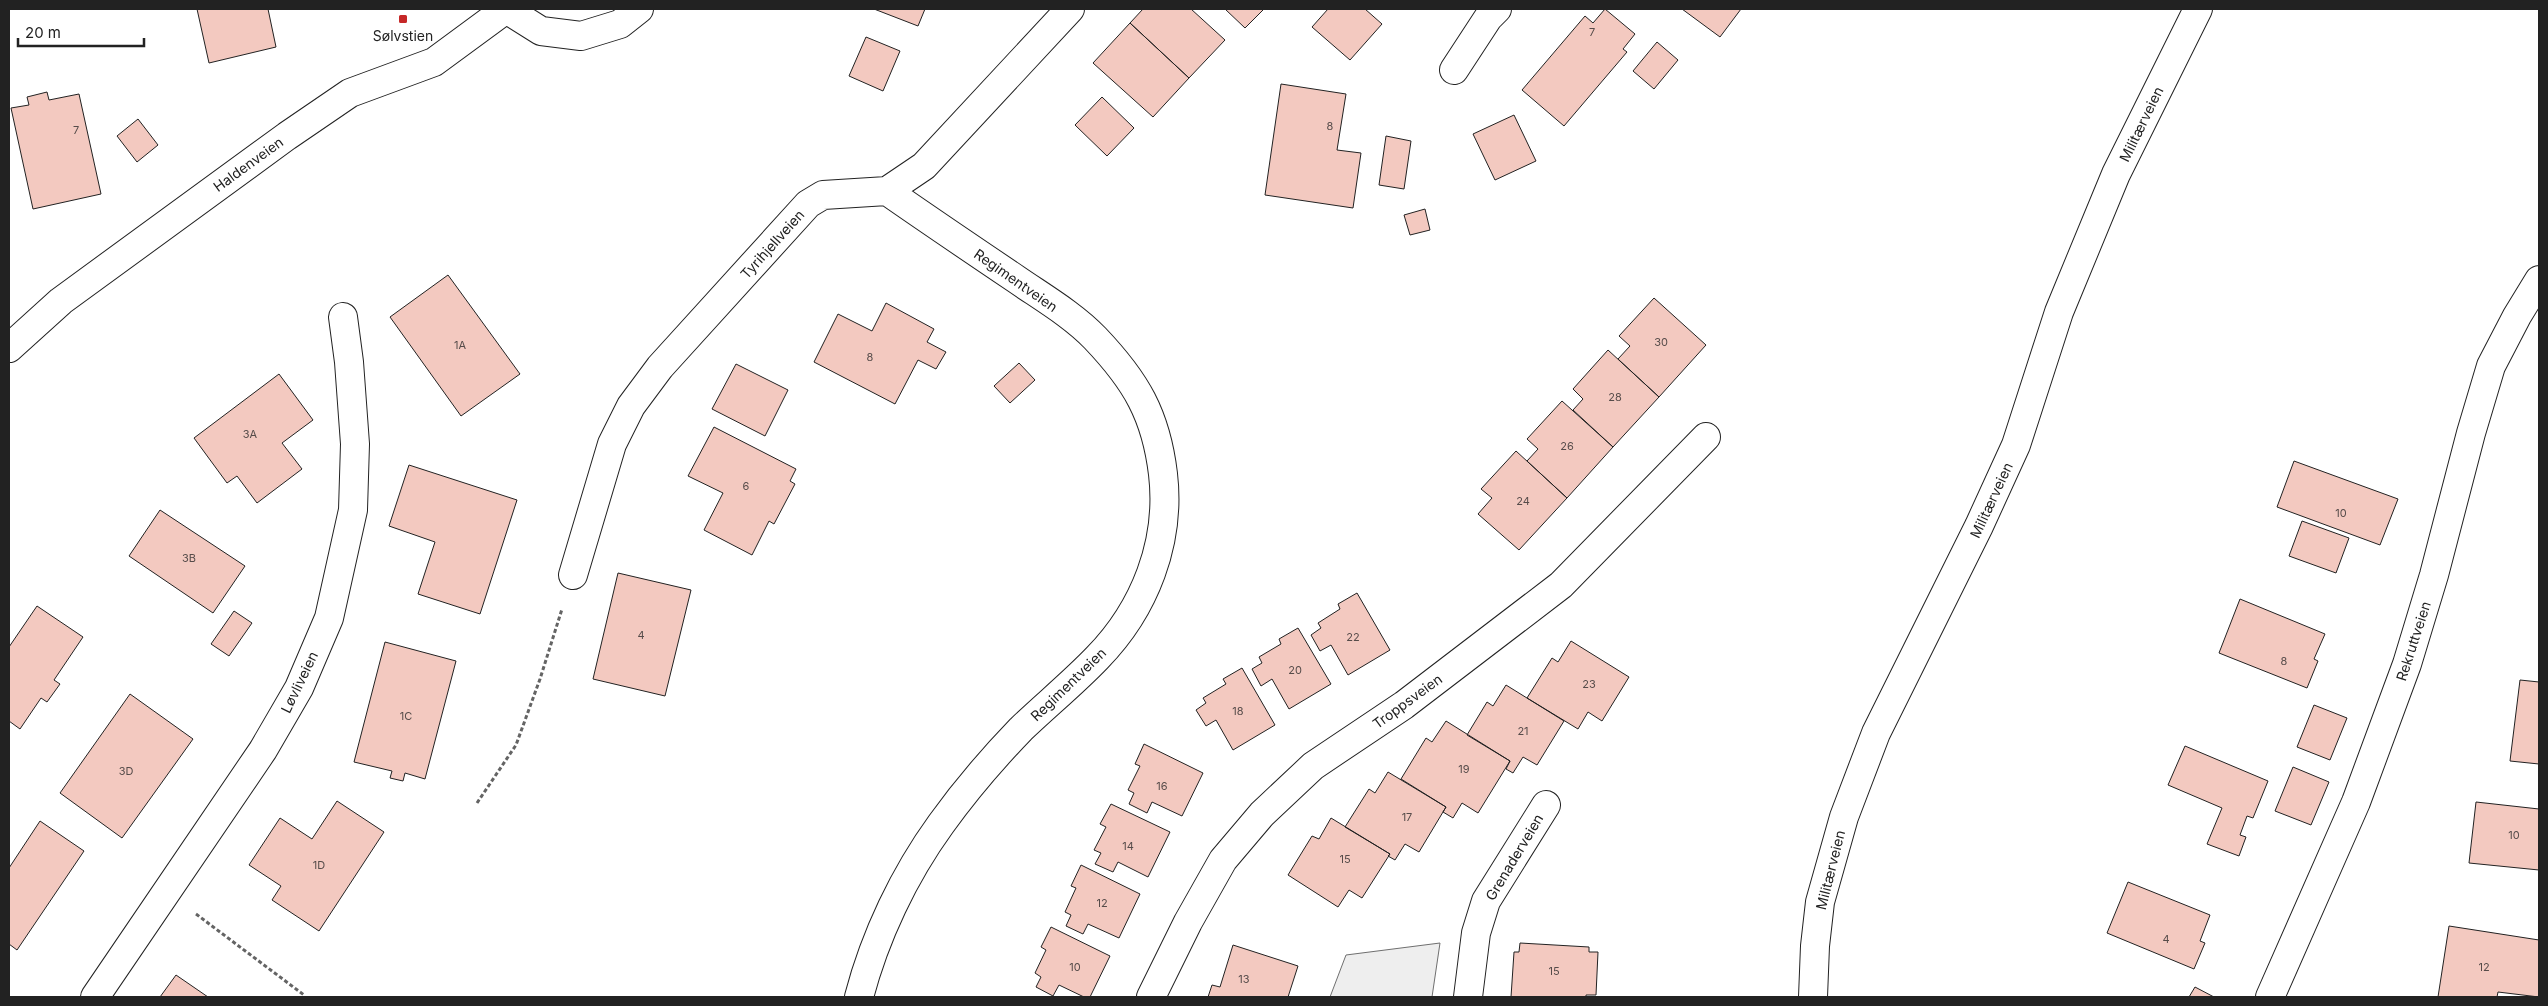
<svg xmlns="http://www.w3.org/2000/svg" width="2548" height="1006" font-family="Inter,sans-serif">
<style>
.green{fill:#eee;stroke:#6f6f6f}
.building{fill:#f3c9c0;stroke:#222}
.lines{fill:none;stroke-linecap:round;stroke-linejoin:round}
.minor-casing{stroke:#222;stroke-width:30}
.primary-casing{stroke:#222;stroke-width:30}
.path{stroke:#646464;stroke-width:3;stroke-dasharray:4 2.5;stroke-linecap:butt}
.minor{stroke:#fff;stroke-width:28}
.primary{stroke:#fff;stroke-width:28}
.poi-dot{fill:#c62828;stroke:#fff;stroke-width:2}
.labels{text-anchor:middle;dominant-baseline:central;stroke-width:4;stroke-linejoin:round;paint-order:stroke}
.number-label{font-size:11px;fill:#564c4a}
.poi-label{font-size:14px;fill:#222;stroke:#fff}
.street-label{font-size:14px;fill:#222;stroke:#fff}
</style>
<rect width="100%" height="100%" fill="#fff"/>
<!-- green -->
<path class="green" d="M1440,943L1432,997H1330L1346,955Z"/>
<!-- building -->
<path class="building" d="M197,9H268L276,47L209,63Z
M874,9H925L918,26Z
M1143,9H1191L1225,40L1189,78L1130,23Z
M1225,9H1264L1245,28Z
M1328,9H1365L1382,24L1350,60L1312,27Z
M1605,9L1635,34L1623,49L1627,52L1564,126L1522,90L1585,16L1593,23Z
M1682,9H1741L1720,37Z
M1130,23L1189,78L1153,117L1093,63Z
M866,37L900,51L883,91L849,76Z
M1657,42L1678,60L1654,89L1633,71Z
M1281,84L1346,94L1337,150L1361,153L1353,208L1265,195Z
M47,92L49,100L79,94L101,194L33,209L11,108L29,105L27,97Z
M1102,97L1134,128L1107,156L1075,125Z
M1514,115L1536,161L1495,180L1473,134Z
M138,119L158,145L137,162L117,136Z
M1386,136L1411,141L1404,189L1379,185Z
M1425,209L1430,230L1410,235L1404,215Z
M448,275L520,374L461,416L390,317Z
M1654,298L1706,345L1659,397L1618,359L1630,346L1619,336Z
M886,303L934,329L927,342L946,352L936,369L918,360L895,404L814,362L838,314L872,331Z
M1608,350L1659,397L1613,447L1573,410L1583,399L1573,389Z
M1019,363L1035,380L1010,403L994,386Z
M736,364L788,390L765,436L712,409Z
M279,374L313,420L282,443L302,469L257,503L237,476L227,483L194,438Z
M1562,401L1613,447L1567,498L1527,461L1538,449L1527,439Z
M714,427L796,469L790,481L795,484L774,524L769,521L752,555L704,530L723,493L688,476Z
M1516,451L1567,498L1519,550L1478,514L1492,498L1481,489Z
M2294,461L2398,499L2380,545L2277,507Z
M409,465L517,500L480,614L418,594L435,542L389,526Z
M160,510L245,566L213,613L129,556Z
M2302,521L2349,538L2336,573L2289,556Z
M618,573L691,590L665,696L593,679Z
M1357,593L1390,650L1348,675L1331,645L1320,651L1311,635L1321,628L1318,623L1340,609L1338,604Z
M2240,599L2325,634L2314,659L2318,661L2307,688L2219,653Z
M37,606L83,637L54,680L60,684L47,702L41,698L20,729L9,721V647Z
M234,611L252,623L229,656L211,644Z
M1298,628L1331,684L1289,709L1272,679L1261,686L1252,669L1262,663L1259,657L1281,644L1279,639Z
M1571,641L1629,677L1602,721L1588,712L1578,729L1527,698L1552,658L1558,662Z
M385,642L456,661L425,779L405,773L403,781L390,778L392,771L354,762Z
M1242,668L1275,725L1233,750L1216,720L1206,726L1196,710L1206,703L1203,698L1226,684L1223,679Z
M2520,680L2539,682V764L2510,761Z
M1506,685L1564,721L1537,765L1523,757L1513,773L1506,769L1510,761L1467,735L1487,702L1493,706Z
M130,694L193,739L122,838L60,793Z
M2314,705L2347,718L2330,760L2297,747Z
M1446,721L1510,761L1478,813L1462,803L1453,818L1443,812L1446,807L1401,779L1426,738L1432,742Z
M1144,744L1203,773L1182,816L1152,802L1147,813L1129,804L1134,793L1128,790L1140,766L1135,764Z
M2185,746L2268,781L2253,818L2247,816L2240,835L2246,837L2239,856L2207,844L2222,808L2168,785Z
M2293,767L2329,782L2311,825L2275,811Z
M1388,772L1446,807L1419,852L1405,844L1395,860L1388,856L1390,854L1345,827L1369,789L1375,793Z
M337,801L384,832L319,931L272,900L281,886L249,865L280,818L312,839Z
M2476,802L2539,809V870L2469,863Z
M1111,804L1170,832L1148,877L1118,862L1113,872L1095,864L1101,853L1094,850L1106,827L1100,824Z
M1331,818L1390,854L1362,898L1349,890L1338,907L1288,875L1312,836L1319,839Z
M40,821L84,851L17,950L9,944V868Z
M1081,865L1140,894L1119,938L1088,924L1083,934L1066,926L1071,915L1065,912L1076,888L1071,886Z
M2128,882L2210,915L2200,941L2205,943L2194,969L2107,933Z
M2449,926L2539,940V997L2498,992L2497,997H2438Z
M1051,927L1110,956L1090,997H1084L1059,985L1053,996L1036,987L1041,977L1035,973L1046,950L1041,947Z
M1520,943L1589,947V952H1598L1596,995H1586V997H1511L1514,952H1519Z
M1233,945L1298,966L1288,997H1208L1212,985L1220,987Z
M176,975L208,997H160Z
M2195,987L2214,997H2189Z"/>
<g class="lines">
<defs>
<path id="minor" d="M1454,70L1488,18L1497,9
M573,575L612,444L631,406L660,367L808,204L823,195L887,191L924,166L1070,9
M95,997L263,750L299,688L329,618L353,510L355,444L349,362L343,317
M859,997C875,936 904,875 941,824C964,792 993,758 1021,729C1046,705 1073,683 1097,658C1145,609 1171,542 1163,474C1156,415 1136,381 1095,338C1073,315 1042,297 1016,279C973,250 930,221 887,191
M1151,997L1188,922L1223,860L1262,814L1313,766L1404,705L1561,585L1706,437
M1468,997L1476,933L1486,901L1546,805
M1813,997L1815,946L1820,902L1844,817L1876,733L1979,526L2016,445L2059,312L2116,174L2198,9
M2270,997L2356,802L2407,664L2434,575L2471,433L2491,366L2517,316L2539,280"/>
<path id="primary" d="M506,9L541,31L581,36L620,24L639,9
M9,348L61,301L287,136L350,93L434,62L506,9"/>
</defs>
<!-- minor casing -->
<use href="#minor" class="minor-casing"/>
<!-- primary casing -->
<use href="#primary" class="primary-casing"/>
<!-- path -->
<path class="path" d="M477,803L516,745L540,679L562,609
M196,914L304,995"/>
<!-- minor -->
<use href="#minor" class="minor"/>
<!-- primary -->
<use href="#primary" class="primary"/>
</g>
<!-- markers -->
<rect class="poi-dot" x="398" y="14" width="10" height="10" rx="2.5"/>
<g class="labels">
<!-- number labels -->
<g class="number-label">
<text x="1592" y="32">7</text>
<text x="1330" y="126">8</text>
<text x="76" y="130">7</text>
<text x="1661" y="342">30</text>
<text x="460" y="345">1A</text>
<text x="870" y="357">8</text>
<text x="1615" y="397">28</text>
<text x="250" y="434">3A</text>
<text x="1567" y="446">26</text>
<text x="746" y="486">6</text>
<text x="1523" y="501">24</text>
<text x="2341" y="513">10</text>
<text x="189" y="558">3B</text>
<text x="641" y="635">4</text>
<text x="1353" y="637">22</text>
<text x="2284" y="661">8</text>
<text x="1295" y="670">20</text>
<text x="1589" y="684">23</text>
<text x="1238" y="711">18</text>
<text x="406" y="716">1C</text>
<text x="1523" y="731">21</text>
<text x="1464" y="769">19</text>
<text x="126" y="771">3D</text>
<text x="1162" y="786">16</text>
<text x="1407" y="817">17</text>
<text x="2514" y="835">10</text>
<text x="1128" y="846">14</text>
<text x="1345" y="859">15</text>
<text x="319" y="865">1D</text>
<text x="1102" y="903">12</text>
<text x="2166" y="939">4</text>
<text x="1075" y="967">10</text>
<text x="2484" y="967">12</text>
<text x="1554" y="971">15</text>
<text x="1244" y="979">13</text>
</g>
<!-- poi labels -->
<g class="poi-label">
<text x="403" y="35">Sølvstien</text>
</g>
<!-- street labels -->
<g class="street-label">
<text transform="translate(2141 124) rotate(-64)">Militærveien</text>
<text transform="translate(248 164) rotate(-36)">Haldenveien</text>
<text transform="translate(772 244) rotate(-48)">Tyrihjellveien</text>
<text transform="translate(1016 280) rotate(35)">Regimentveien</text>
<text transform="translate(1991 500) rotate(-65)">Militærveien</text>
<text transform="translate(2413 641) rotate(-72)">Rekruttveien</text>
<text transform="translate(299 682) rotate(-64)">Løvliveien</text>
<text transform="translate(1068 684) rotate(-44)">Regimentveien</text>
<text transform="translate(1407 701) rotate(-36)">Troppsveien</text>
<text transform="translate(1514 857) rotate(-59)">Grenaderveien</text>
<text transform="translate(1830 870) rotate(-76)">Militærveien</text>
</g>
</g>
<!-- border -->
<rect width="2548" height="1006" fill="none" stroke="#222222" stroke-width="20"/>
<!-- scale -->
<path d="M18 38v8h126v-8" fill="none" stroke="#222222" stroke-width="2.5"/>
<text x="25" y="38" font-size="15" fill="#222222" stroke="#ffffff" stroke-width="4" paint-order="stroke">20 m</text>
</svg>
